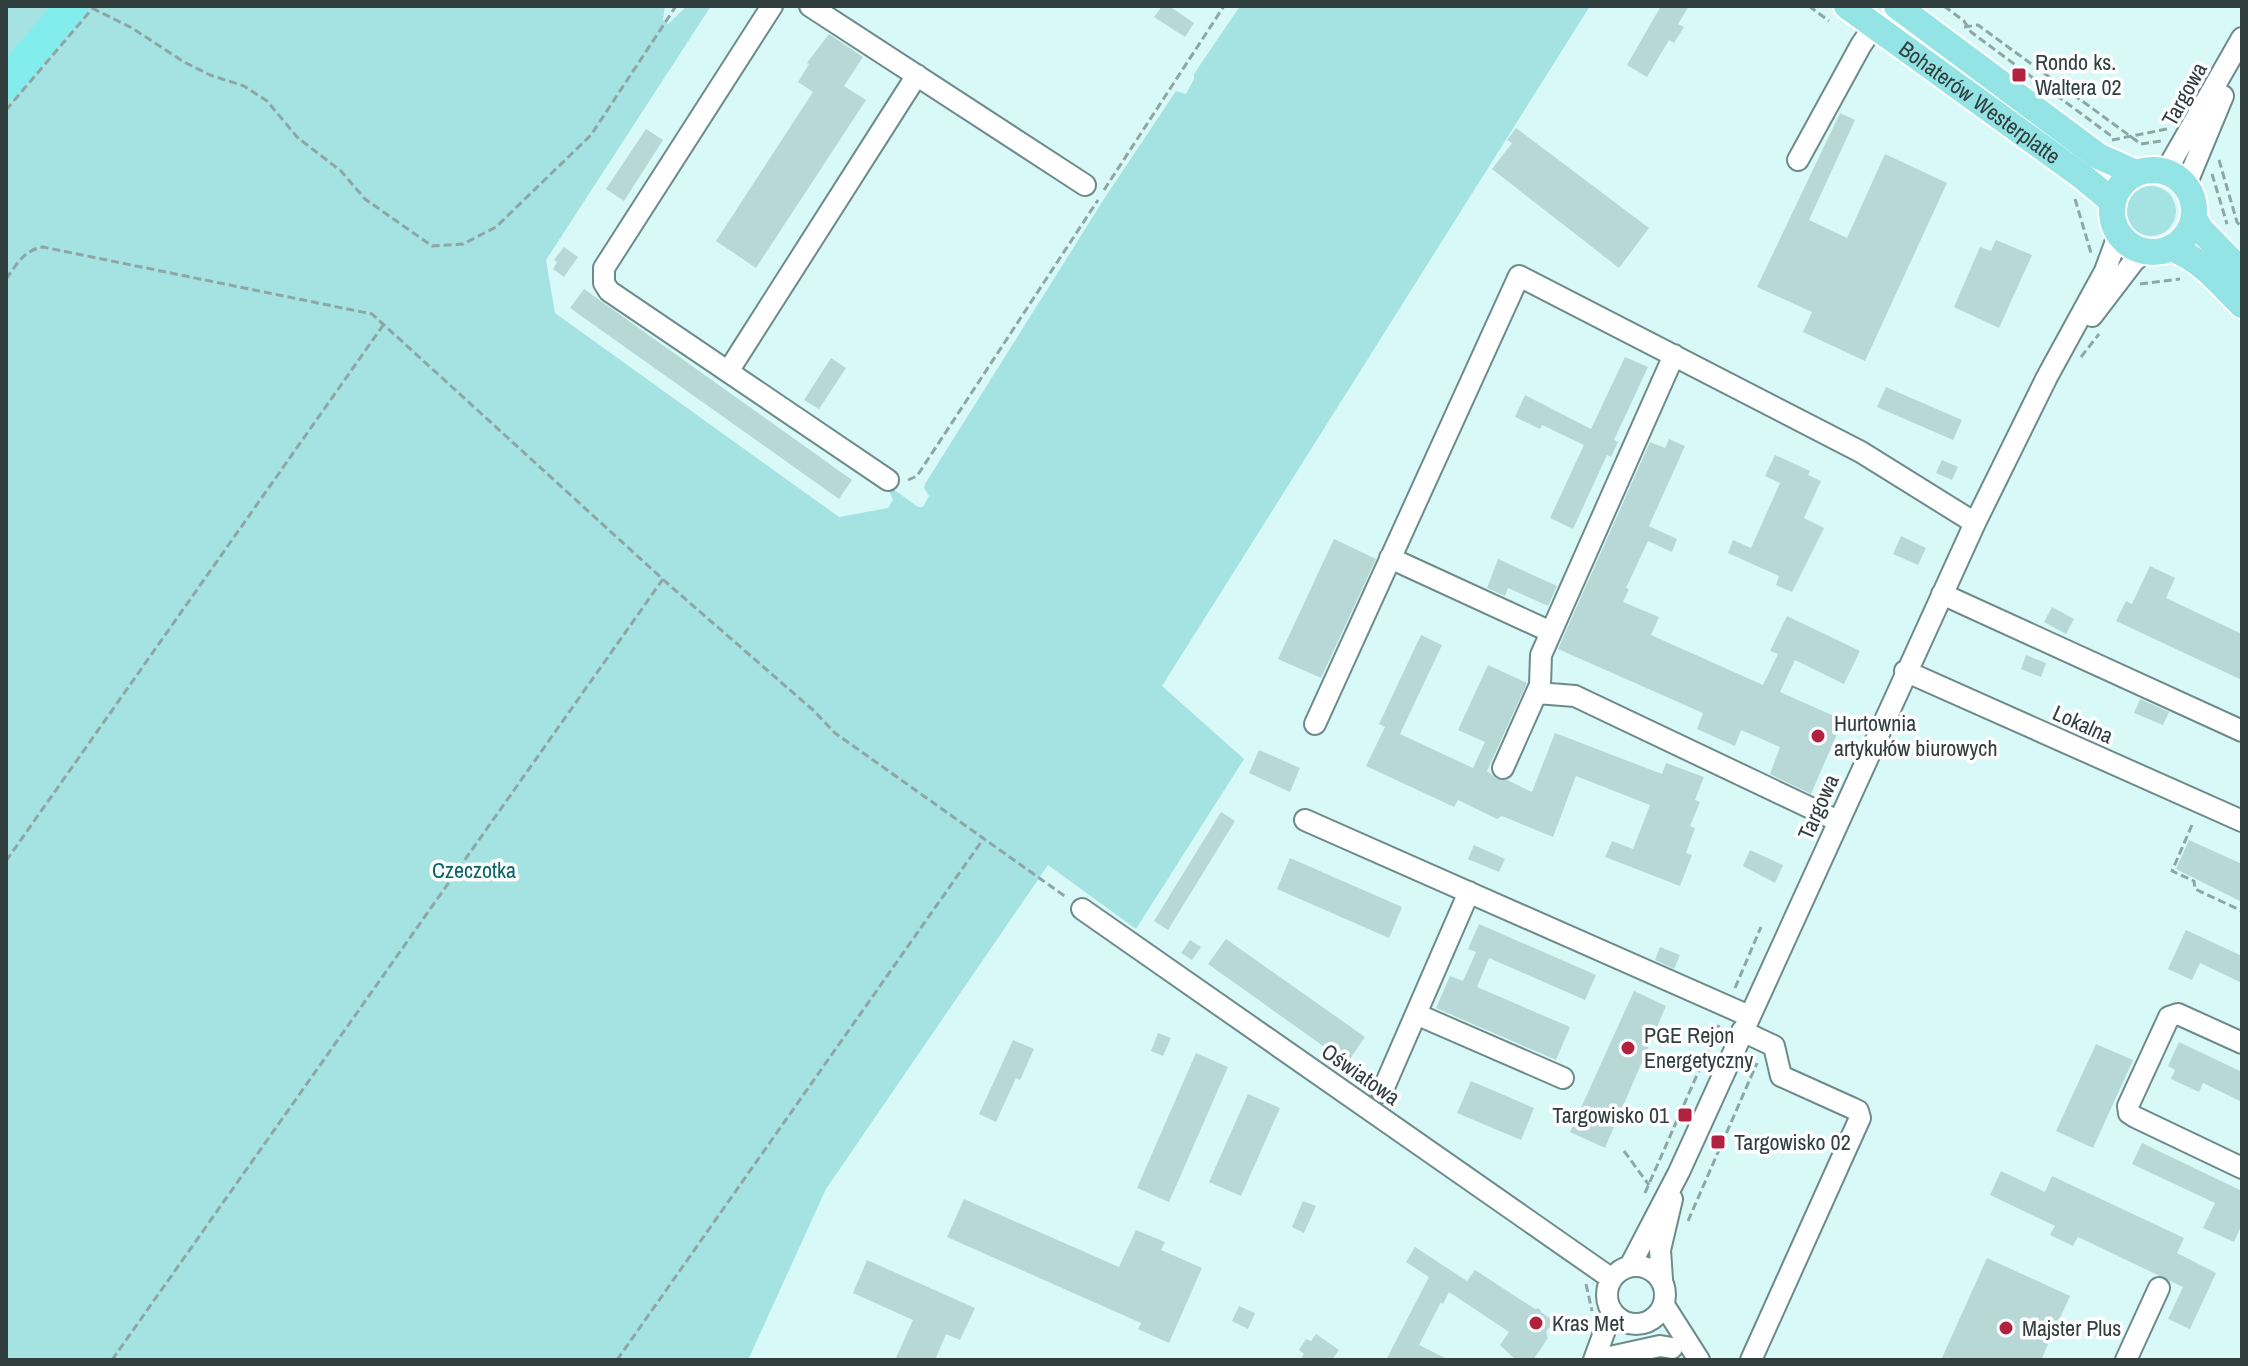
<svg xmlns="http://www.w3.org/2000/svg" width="2248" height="1366" font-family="'Archivo Narrow',sans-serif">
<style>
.green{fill:#a5e2e2}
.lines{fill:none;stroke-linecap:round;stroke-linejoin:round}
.river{stroke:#83ecec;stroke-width:32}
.building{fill:#b8d8d7}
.minor-casing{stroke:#6d8b8b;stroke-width:24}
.major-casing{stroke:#fff;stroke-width:30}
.path{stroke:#8ea6a6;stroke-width:3;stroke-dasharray:8 4;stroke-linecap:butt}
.minor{stroke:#fff;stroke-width:20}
.major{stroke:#94e4e5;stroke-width:26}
.poi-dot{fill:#b32140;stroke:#fefefe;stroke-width:3}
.labels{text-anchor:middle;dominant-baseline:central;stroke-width:7;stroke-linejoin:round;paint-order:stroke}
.poi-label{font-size:22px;fill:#313e3e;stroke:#fefefe;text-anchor:start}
.street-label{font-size:22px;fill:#313e3e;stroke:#fefefe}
.park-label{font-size:22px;fill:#076566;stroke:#fefefe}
</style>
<rect width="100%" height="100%" fill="#d8f9f8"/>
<!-- green -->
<path class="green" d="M6,6H665L663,20L668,24L687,6H711L546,260L555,313L839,517L888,508L893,500L886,484L918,507H923L929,496L924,488L925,484L1104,199L1176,91L1186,94L1194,79V74L1240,6H1590L1162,686L1244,759L1136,929L1048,865L826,1189L748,1360H6Z
M2126 211a25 25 0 1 1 50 0a25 25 0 1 1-50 0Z"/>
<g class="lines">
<!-- river -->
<path class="river" d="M6,83L72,6"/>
</g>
<!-- building -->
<path class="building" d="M1162,6H1169L1194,23L1185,37L1154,17Z
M1661,6H1689L1678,24L1684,27L1674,43L1669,40L1647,77L1627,65Z
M829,34L863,57L844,86L866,100L756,268L716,241L813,92L798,82L809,64L807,63Z
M1840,113L1855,120L1809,220L1847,238L1885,154L1947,183L1865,361L1803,332L1812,312L1757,287Z
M1516,128L1649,228L1619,268L1492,169L1512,143L1507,140Z
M646,129L663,140L624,201L606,189Z
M1996,240L2032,255L1999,328L1954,307L1980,247L1991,251Z
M564,247L578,257L564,277L553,269L557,262L554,260Z
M584,289L852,480L839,499L570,308Z
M1625,357L1648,367L1614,440L1618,442L1611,457L1607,455L1573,529L1550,518L1584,445L1542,425L1540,429L1515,417L1525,395L1591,429Z
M831,358L846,368L819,409L804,400Z
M1886,387L1962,420L1953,440L1877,407Z
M1669,439L1685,446L1649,526L1677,539L1672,552L1648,541L1626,588L1629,589L1623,602L1659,617L1651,635L1763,685L1778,654L1770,651L1787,616L1860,651L1844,684L1795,660L1780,692L1843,720L1811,794L1770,774L1780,747L1741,730L1735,746L1697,729L1703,713L1558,649L1650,442L1665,448Z
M1775,455L1810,471L1808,475L1821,481L1804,518L1824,528L1792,592L1776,585L1779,576L1728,553L1733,540L1751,548L1780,483L1765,476Z
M1942,460L1958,467L1952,480L1936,473Z
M1901,536L1926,548L1918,565L1893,554Z
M1334,539L1376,559L1321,678L1278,659Z
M1498,559L1557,586L1548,606L1508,588L1505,596L1487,588Z
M2150,566L2175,578L2166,598L2242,634V680L2116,621L2126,601L2132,604Z
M2052,607L2074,619L2066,634L2044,622Z
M1421,635L1442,645L1400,734L1473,768L1485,742L1458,730L1488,665L1527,683L1487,771L1497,779L1507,780L1532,792L1555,733L1662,774L1666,763L1704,777L1695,800L1700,802L1690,826L1695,828L1686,853L1692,855L1680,886L1605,857L1612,841L1633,849L1650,805L1576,776L1553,837L1502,816L1497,819L1458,800L1454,807L1366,766L1385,727L1379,724Z
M2026,655L2046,663L2041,677L2021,669Z
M2140,699L2169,712L2163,725L2134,713Z
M1259,750L1300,768L1290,792L1249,773Z
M1221,812L1235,821L1168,930L1154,921Z
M2189,840L2242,864V902L2176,869Z
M1474,845L1505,859L1499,872L1468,859Z
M1750,850L1783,865L1775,883L1743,866Z
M1290,858L1402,907L1389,938L1277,889Z
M1479,924L1596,975L1585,1000L1489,958L1477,987L1570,1027L1556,1060L1436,1008L1450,976L1463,981L1476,952L1468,949Z
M2186,930L2242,956V983L2200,963L2192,980L2168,969Z
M1226,939L1365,1037L1347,1063L1208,964Z
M1190,940L1201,947L1192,960L1181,953Z
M1660,947L1680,955L1674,969L1655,960Z
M1634,991L1666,1006L1605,1148L1570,1132Z
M1158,1033L1171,1038L1163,1056L1151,1051Z
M1013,1040L1034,1049L1020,1080L1016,1078L996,1122L979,1114Z
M2179,1042L2242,1072V1102L2203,1083L2199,1092L2171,1079L2175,1070L2168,1066Z
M2096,1044L2133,1060L2093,1148L2056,1131Z
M1196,1053L1228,1067L1169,1202L1137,1188Z
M1471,1081L1534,1108L1521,1140L1457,1113Z
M1248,1094L1280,1108L1241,1196L1209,1182Z
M2142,1143L2242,1191V1224L2234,1242L2203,1228L2215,1203L2132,1164Z
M2001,1171L2045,1192L2052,1176L2184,1238L2177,1253L2216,1273L2190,1329L2168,1319L2183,1287L2078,1237L2073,1246L2050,1235L2055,1226L1990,1195Z
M964,1199L1119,1267L1136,1230L1165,1242L1161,1250L1202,1268L1169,1343L1138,1329L1141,1323L947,1237Z
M1303,1201L1316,1206L1304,1233L1292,1227Z
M1415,1247L1467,1281L1475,1270L1535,1309L1539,1308L1541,1312L1553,1321L1546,1332L1548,1338L1533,1360H1516L1500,1345L1509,1332L1449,1292L1443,1304L1441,1302L1419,1345L1449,1360H1386L1429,1277L1406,1262Z
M1987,1258L2070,1296L2041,1360H1941Z
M867,1260L975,1308L960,1340L946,1334L935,1360H895L913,1320L853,1293Z
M1239,1306L1255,1313L1248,1329L1232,1321Z
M1316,1334L1339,1350L1332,1360H1300L1304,1354L1299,1350L1306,1339L1311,1341Z"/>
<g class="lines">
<defs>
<path id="minor" d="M772,6L604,268V283L609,291L888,480
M810,6L1085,185
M1798,160L1861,45L1874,26
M2166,171L2242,38
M2186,185L2223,96
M2092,316L2134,261L2146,251
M729,370L917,75
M1390,558L1551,632
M1942,594L2242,731
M1905,671L2242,821
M1537,693L1575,696L1838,821
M1315,724L1519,276L1861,452L1975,523
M1503,768L1540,685L1541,655L1674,355
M1305,820L1749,1016
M1082,909L1612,1279
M1416,1014L1563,1078
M1742,1031L1774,1046L1781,1076L1852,1108L1858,1111L1860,1118L1751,1360
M2242,1043L2178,1014L2169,1017L2128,1106L2129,1113L2135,1117L2242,1168
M1382,1092L1469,892
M1607 1295a29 29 0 1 1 58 0a29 29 0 1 1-58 0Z
M1630,1266L1679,1172L1975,523L2047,377L2105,271L2119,233
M1662,1279L1660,1250L1672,1199
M1664,1305L1699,1360
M1610,1357L1660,1346L1672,1348
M1594,1360L1612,1311
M2126,1360L2159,1288"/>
<g id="major">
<path id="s1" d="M1847,6L2083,177L2113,202"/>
<path d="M1897,6L2098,156L2136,173"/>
<circle cx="2153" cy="211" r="41"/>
<path d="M2194,219L2201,230L2242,272"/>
<path d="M2171,248C2201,259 2220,283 2242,305"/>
</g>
</defs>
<!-- minor casing -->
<use href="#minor" class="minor-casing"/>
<!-- major casing -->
<use href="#major" class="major-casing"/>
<!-- path -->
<path class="path" d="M1809,6L1829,21
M1944,6L1964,21L1971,32L2114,138
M92,8L132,28L184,62L210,75L244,86L267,101L298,138L341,171L365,199L432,246L463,244L496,227L591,135L676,6
M1964,27L1978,25L2141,144L2161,141
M6,110L92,9
M2112,140L2167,129
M2219,160L2237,222L2242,228
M2212,174L2227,224
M1104,190L1224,6
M2075,199L2091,253
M6,279C17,264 24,250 43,247L372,314L667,583L813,710L835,733L1066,897
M2140,284L2180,279
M2081,357L2099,334
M908,480L917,476L1098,200
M2192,825L2172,871L2194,881L2195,889L2242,911
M6,861L384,324
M1735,988L1761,927
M1624,1151L1649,1185
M1645,1193L1719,1025
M1688,1221L1757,1063
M1586,1284L1592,1311
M112,1360L663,579
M617,1360L984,838"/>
<!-- minor -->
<use href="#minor" class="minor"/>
<!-- major -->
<use href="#major" class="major"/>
</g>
<!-- markers -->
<g class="poi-dot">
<rect x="2011" y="67" width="16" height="16" rx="4"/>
<circle cx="1818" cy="736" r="8"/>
<circle cx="1628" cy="1048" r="8"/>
<rect x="1677" y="1107" width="16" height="16" rx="4"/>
<rect x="1710" y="1134" width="16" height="16" rx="4"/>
<circle cx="1536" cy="1323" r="8"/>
<circle cx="2006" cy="1328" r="8"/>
</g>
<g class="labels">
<!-- poi labels -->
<g class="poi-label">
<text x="2035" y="62">Rondo ks.<tspan x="2035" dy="25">Waltera 02</tspan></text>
<text x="1834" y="723">Hurtownia<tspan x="1834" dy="25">artykułów biurowych</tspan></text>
<text x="1644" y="1035">PGE Rejon<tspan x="1644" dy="25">Energetyczny</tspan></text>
<text x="1669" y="1115" text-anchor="end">Targowisko 01</text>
<text x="1734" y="1142">Targowisko 02</text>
<text x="1552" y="1323">Kras Met</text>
<text x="2022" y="1328">Majster Plus</text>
</g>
<!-- street labels -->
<g class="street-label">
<text transform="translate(2184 94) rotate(-61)">Targowa</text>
<text stroke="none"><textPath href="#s1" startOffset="164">Bohaterów Westerplatte</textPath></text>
<text transform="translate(2083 724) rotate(24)">Lokalna</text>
<text transform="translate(1818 807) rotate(-66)">Targowa</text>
<text transform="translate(1361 1074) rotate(35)">Oświatowa</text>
</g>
<!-- park labels -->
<g class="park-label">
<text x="474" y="870">Czeczotka</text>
</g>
</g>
<!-- border -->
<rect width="2248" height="1366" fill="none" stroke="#313e3e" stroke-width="16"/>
</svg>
